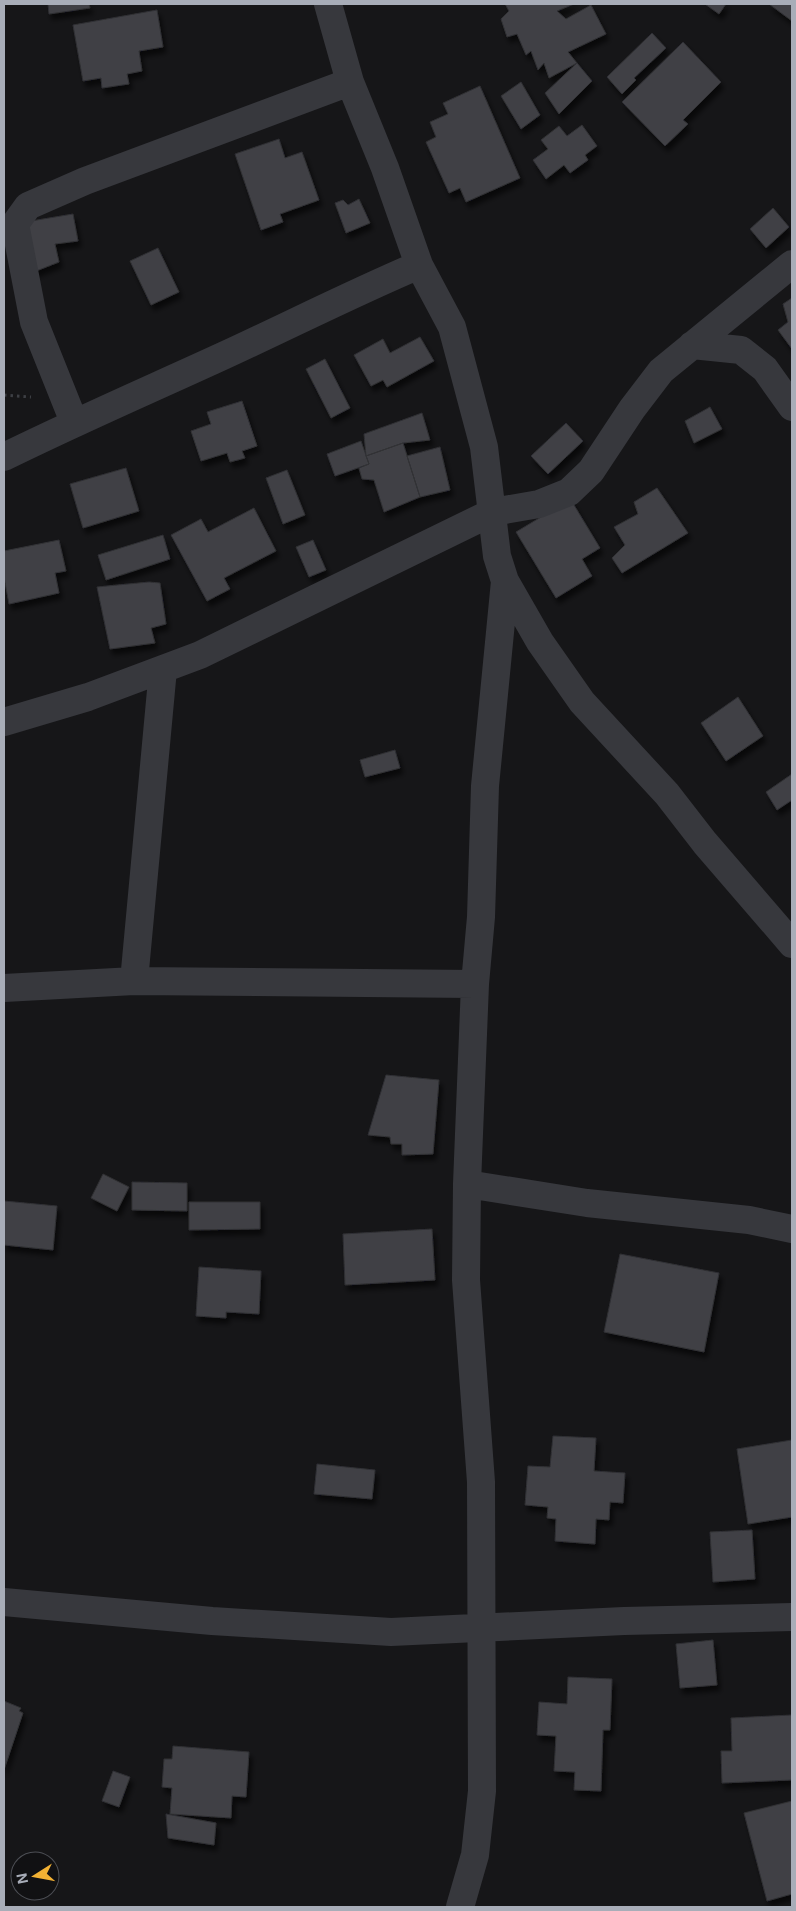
<svg xmlns="http://www.w3.org/2000/svg" width="796" height="1911" font-family="Inter,sans-serif">
<style>
.building{fill:#404145;stroke:#303034;filter:url(#shadow)}
.lines{fill:none;stroke-linecap:round;stroke-linejoin:round}
.path{stroke:#3d3f44;stroke-width:3;stroke-dasharray:2.5 4;stroke-linecap:butt}
.street{stroke:#37383d;stroke-width:28}
</style>
<defs>
<filter id="shadow"><feDropShadow dx="3" dy="5.5" stdDeviation="2.5" flood-color="#0009"/></filter>
</defs>
<rect width="100%" height="100%" fill="#161618"/>
<!-- building -->
<path class="building" d="M48,4H89L90,8L49,14Z
M505,4H574L557,11L566,19L591,5L606,34L568,52L577,63L549,78L544,63L538,70L531,51L526,55L517,34L507,37L501,19L509,11Z
M705,4H726L719,14Z
M769,4H792V21Z
M157,10L163,47L139,51L142,71L127,74L129,84L102,88L101,78L83,81L73,25Z
M652,33L666,48L634,78L636,80L622,94L607,77Z
M683,42L721,82L683,120L688,124L665,146L622,102Z
M577,63L592,81L559,114L545,93Z
M521,82L540,115L521,129L501,96Z
M480,86L520,178L466,202L460,188L449,193L426,142L436,137L430,122L448,114L443,103Z
M582,125L597,146L585,155L588,160L570,173L564,165L546,179L533,160L548,149L541,140L559,126L567,136Z
M279,139L285,158L302,152L319,200L280,214L283,222L261,230L235,154Z
M359,199L370,223L346,233L335,203L343,200L348,205Z
M773,208L789,227L766,248L750,229Z
M73,214L78,241L55,244L59,262L31,273L19,223Z
M158,248L179,292L151,305L130,261Z
M792,298V349L778,330L788,322L783,304Z
M420,337L434,361L387,387L383,380L371,386L354,355L383,339L390,353Z
M325,359L350,408L331,418L306,369Z
M242,401L257,446L242,451L245,458L230,462L227,453L201,461L191,431L211,424L207,412Z
M710,407L722,429L694,443L685,421Z
M422,413L430,440L403,443L366,456L364,434Z
M566,423L583,441L548,474L531,456Z
M361,441L369,464L335,476L327,454Z
M403,443L420,497L384,512L374,480L362,479L359,468L369,464L366,456Z
M440,447L450,490L420,497L407,456Z
M126,468L139,511L83,528L70,484Z
M287,470L305,515L283,524L266,478Z
M657,488L688,533L622,573L612,558L625,545L614,527L638,514L634,502Z
M568,495L600,548L582,559L592,576L556,598L516,532L546,514Z
M254,508L276,551L224,578L230,589L207,601L171,535L201,519L208,532Z
M163,535L170,559L106,580L98,555Z
M59,540L66,571L55,573L59,593L9,604L4,577V551Z
M313,540L326,570L309,577L296,547Z
M149,582L160,583L166,624L151,628L155,643L110,649L97,587Z
M738,697L763,736L726,761L701,723Z
M395,750L400,768L365,777L360,760Z
M792,774V800L777,810L766,792Z
M386,1075L439,1080L433,1154L402,1155V1144H391L390,1137L368,1135Z
M103,1174L129,1187L117,1211L91,1198Z
M132,1182L187,1183V1211L132,1210Z
M4,1201L57,1206L53,1250L4,1245Z
M189,1202H260V1229L189,1230Z
M432,1229L435,1280L345,1285L343,1234Z
M620,1254L719,1273L704,1352L604,1332Z
M199,1267L261,1271L259,1314L226,1312V1318L196,1316Z
M553,1436L596,1438L594,1471L625,1473L623,1503L610,1502L609,1520L596,1519L595,1544L555,1541L556,1519L547,1518L548,1507L525,1505L528,1466L550,1467Z
M792,1440V1517L748,1524L737,1449Z
M317,1464L375,1470L372,1499L314,1494Z
M752,1530L755,1579L713,1582L710,1532Z
M713,1640L717,1685L680,1688L676,1644Z
M568,1677L612,1679L610,1730H603L601,1791L574,1790L575,1772L554,1771L556,1736L537,1735L539,1702L567,1704Z
M4,1701L21,1708L19,1711L23,1713L4,1770Z
M792,1715V1780L722,1783L721,1751H732L731,1718Z
M173,1746L249,1752L246,1797L232,1796L231,1818L170,1814L172,1788L162,1787L164,1759H172Z
M113,1771L130,1777L119,1807L102,1801Z
M792,1801V1894L767,1901L744,1813Z
M166,1814L216,1823L214,1845L168,1838Z"/>
<g class="lines">
<!-- path -->
<path class="path" d="M4,395L31,397"/>
<!-- street -->
<path class="street" d="M328,4L350,82L385,168L419,265L452,327L484,447L497,556L505,581L540,642L582,702L667,794L705,843L792,944
M692,345L741,350L765,369L792,407
M74,422L34,322L15,224L28,206L85,181L350,82
M4,457C77,421 151,389 225,355C290,325 353,293 419,265
M4,722L88,697L200,655L493,512L539,504L569,492L591,471L632,409L661,371L792,264
M134,981L163,669
M4,988L134,981L475,984
M467,1184L587,1203L749,1220L792,1229
M4,1602L212,1621L391,1632L624,1621L792,1617
M460,1907L475,1855L482,1791L481,1482L466,1280L467,1184L475,984L481,917L485,786L505,581"/>
</g>
<!-- border -->
<rect width="796" height="1911" fill="none" stroke="#a8adb8" stroke-width="10"/>
<!-- north arrow -->
<g transform="translate(35 1876) rotate(259)"><circle r="24" fill="#111113" stroke="#4d4f55"/>
<path d="M0-4L9 19L0 12L-9 19Z" fill="#f2b134"/>
<text y="-8" font-size="14" font-weight="bold" text-anchor="middle" fill="#a8adb8">N</text>
</g>
</svg>
